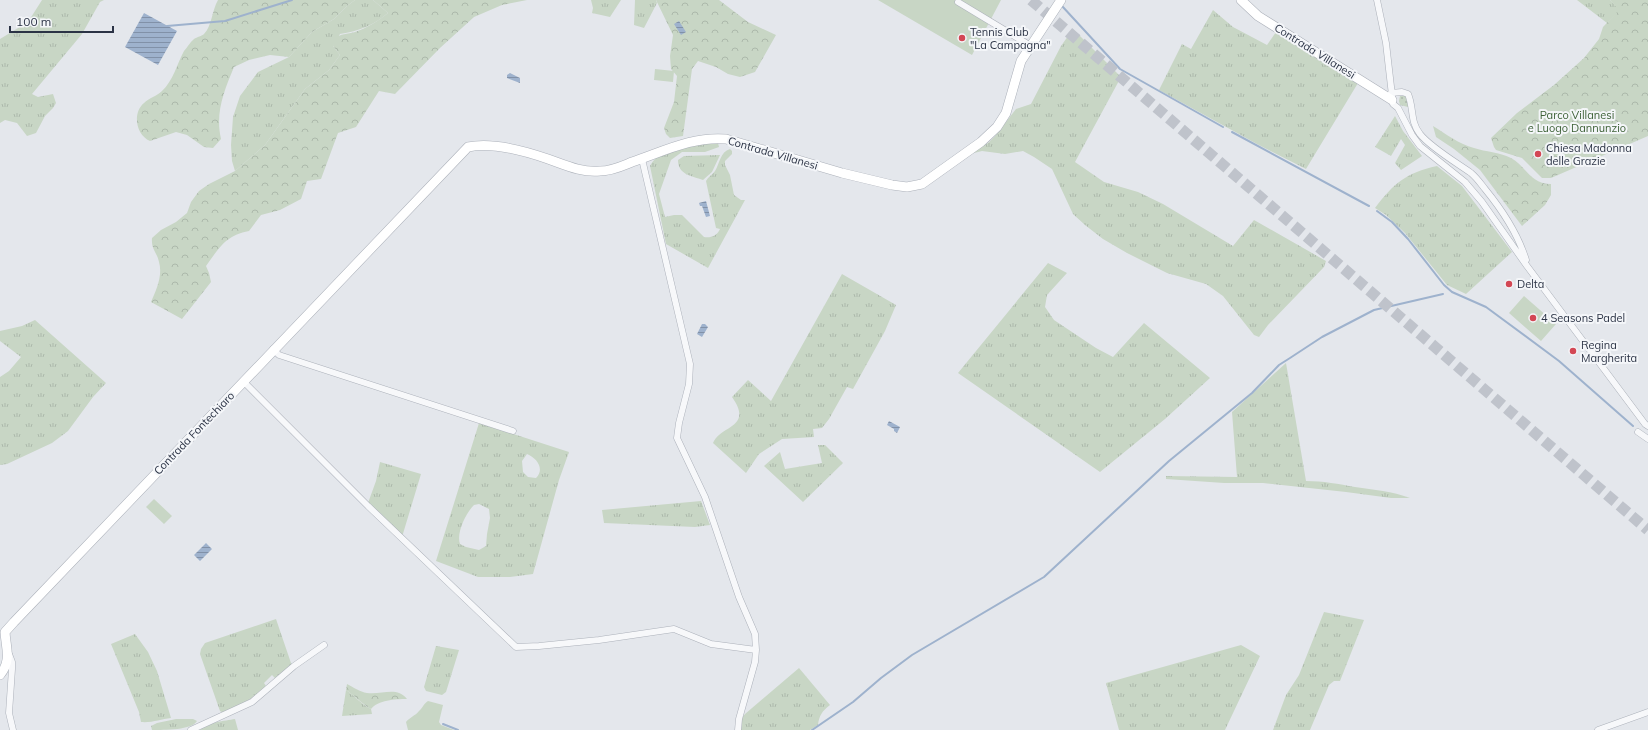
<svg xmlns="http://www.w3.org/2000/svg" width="1648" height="730" font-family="Mulish,sans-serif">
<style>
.grass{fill:url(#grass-tufts);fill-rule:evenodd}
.forest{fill:url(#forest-crowns)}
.garden{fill:url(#garden-dots)}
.pitch{fill:#c8d6c5}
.water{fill:url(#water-rules)}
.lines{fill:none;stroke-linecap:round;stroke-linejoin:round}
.stream{stroke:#9eb2cd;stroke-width:2}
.highway-tunnel{stroke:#bfc3cb;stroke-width:11;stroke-dasharray:11 5.5;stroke-linecap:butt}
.street-casing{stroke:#acb1ba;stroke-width:7}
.secondary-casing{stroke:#acb1ba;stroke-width:10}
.street{stroke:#f7f8fa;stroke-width:6}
.secondary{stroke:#fff;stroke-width:9}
.poi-dot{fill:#d34754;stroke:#f4f6f9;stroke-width:1.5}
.labels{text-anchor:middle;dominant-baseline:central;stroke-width:4;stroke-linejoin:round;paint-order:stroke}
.poi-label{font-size:11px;fill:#2b3345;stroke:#f4f6f9;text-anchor:start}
.street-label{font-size:11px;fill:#2b3345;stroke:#f4f6f9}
.park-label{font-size:11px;fill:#3d6137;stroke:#f4f6f9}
</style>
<defs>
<pattern id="grass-tufts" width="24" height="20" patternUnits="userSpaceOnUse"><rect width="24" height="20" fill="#c8d6c5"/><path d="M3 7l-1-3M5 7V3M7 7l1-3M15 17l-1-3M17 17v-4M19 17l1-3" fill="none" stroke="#acb8ab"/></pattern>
<pattern id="forest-crowns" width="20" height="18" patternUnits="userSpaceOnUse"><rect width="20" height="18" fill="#c8d6c5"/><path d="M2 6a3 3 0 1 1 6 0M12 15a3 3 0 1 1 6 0" fill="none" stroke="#acb8ab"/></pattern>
<pattern id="garden-dots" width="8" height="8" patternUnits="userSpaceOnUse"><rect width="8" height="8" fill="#c8d6c5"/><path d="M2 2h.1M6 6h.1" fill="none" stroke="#acb8ab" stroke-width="1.8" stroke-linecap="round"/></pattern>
<pattern id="water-rules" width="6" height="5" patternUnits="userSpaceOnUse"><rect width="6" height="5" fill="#9eb2cd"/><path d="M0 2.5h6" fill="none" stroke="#8191a8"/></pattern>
</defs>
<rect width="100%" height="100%" fill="#e4e7ec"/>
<!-- grass -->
<path class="grass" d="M42,0H104L100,2L82,34L32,94L38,97L53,94L56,103L53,108L45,116L36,133L27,136L17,123L5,120L0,123V39L28,22Z
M355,0H373L388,13C374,25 359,31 340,34L333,46L340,55L329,70L305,89L265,145L235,171L232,161L231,145L233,117L240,96L258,72L289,57L312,32L334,19L347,6Z
M591,0H621L610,17L592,13L593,8Z
M635,0H656L657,3L644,28L634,25Z
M1577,0H1610L1620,10L1607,23Z
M1213,10L1233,27L1267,45L1276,32L1358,83L1306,169L1257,144L1159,90L1182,44L1191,49Z
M1073,29L1121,77L1075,162L1104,182L1138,192L1163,204L1233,246L1254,220L1326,261L1324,267L1268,325L1259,337L1254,335L1223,296L1206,284L1167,273L1127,253L1103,239L1085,225L1073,214L1052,169L1034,157L1023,151L1005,154L982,151L966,155L988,143L995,136L1016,109L1031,104L1061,46Z
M1395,116L1403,131L1422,156L1401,170L1395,163L1405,145L1401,139L1391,156L1375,147Z
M718,143L719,147L705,152H682L671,160L659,194L665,217L674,215H682L704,237C711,238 717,236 720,229L716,228L706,181C708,177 712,175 715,171C720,163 720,152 730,149L732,151V154L725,161V165L730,175L734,195L741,200H745L708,268L666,244L650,166C661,145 696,145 718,143Z
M720,155L712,172L703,180C692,176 678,175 678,160L684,156Z
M1437,166L1462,186L1512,252L1466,294L1447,285L1405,233L1386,215L1375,208C1394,183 1406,173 1437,166Z
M1048,263L1067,273L1047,295L1045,307L1054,320L1096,348L1113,357L1144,323L1210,378L1165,419L1100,472L958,373Z
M842,274L896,305L885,331L853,389L847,387L829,419L822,428L813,429L814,437L782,439L759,454L746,473L713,443C720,425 754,428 732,397L748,380L771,401Z
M35,320L106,383L93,397L68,431L52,443L7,464L0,465V377L9,371L21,357L0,341V331L22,326Z
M1286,363L1306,481C1323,481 1339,484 1355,487C1374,490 1392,491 1410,498H1391L1346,492L1263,483H1224L1166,479V476L1237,477L1232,412Z
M479,423L569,452L559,480L533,574L510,577H478L436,561ZM527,454C537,458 545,469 536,478L528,477L523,472L522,461ZM479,504L489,509L490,518L487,534L486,546L479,550L466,547L460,544C456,533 466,513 474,505Z
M818,445H825L843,463L803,502L764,466L780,452L785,469L822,463Z
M380,462L421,474L402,537L368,503L376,481Z
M701,501L710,525L695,527L604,523L602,510Z
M1324,612L1364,620L1340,681H1334L1329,685L1310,730H1273L1286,695L1299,675Z
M276,619L292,666L275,678L272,675L264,683L266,686L253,698L223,713L220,711L200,654L201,649L205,643Z
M135,634L148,652L157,671L171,718C161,719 152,723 141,722L139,712L111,644Z
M1241,645L1260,656L1225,730H1119L1106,683Z
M436,646L459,650L446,692L442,695L426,691L424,687Z
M799,668L830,705C822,711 819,716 818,725L810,730H740L741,719L745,714Z
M346,690C355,696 361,704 371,709L372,714L342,716Z
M176,719H193L197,721C192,730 165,730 152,730L151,726L157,723Z
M235,719L238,730H200C206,722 225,721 235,719Z"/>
<!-- forest -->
<path class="forest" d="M218,0H355L347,6L334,19L312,32L289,57L270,55L249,60L234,67C224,91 215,113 221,139L213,148L204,147L187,135L176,132L150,141C136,135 132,113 144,103C149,98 157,96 162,91C173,81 177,64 184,51C187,48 190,42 194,39C197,37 202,36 204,34C212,26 212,10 218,0Z
M373,0H527L502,5L474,17L440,48L395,94L379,91L356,127L338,133L321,179L307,181L301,199L280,210L261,215L249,231C226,235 219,248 206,266L209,273L211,282L182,319L151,302C156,290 163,276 159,262C157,252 151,250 152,238L161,230L176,222L187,213L191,202L199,191L209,184L235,171L265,145L305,89L329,70L340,55L333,46L334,38C341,34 347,34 355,32C367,28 378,21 388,13Z
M656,0H719L748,22L776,35L755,72L740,77L728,74L716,67L698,61L692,69L683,136L670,138L666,134L664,128L674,102L677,76L671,69L670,56L673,35Z
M1610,0H1648V136L1551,178H1542L1522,158L1496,150L1494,147L1491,138L1517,113L1554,85L1584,58L1599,39L1603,27L1619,10Z
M1433,126C1446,134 1459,144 1474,148C1486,152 1499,152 1511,158C1526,166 1530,184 1551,184V195L1545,205L1522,226L1480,170L1454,149L1436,137Z
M347,684C353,687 360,692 367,693C382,695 397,686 407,699C395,699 378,700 371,709C361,703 355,696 346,690Z"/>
<!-- garden -->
<path class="garden" d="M1400,96H1407L1410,105L1408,107L1400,105L1399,101Z"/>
<!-- pitch -->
<path class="pitch" d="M878,0H1001L972,55Z
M655,69L674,71L673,82L654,80Z
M1524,296L1556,324L1541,341L1509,313Z
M154,499L172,516L164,524L146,507Z
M428,701L443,705L439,722L441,725L454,730H408L406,722C410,717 415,716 419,711C423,708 423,704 428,701Z"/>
<!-- water -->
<path class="water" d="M144,13L177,31L158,65L125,47Z
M679,21L686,32L681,35L674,24Z
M510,73L520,78V83L507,78V75Z
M706,201L710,216L706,217L702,206H700L699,203Z
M702,324H705L708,327L702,337L697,334Z
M889,421L900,427L897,433L894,431V429L887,425Z
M206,543L212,549L200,561L194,555Z"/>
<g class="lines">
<!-- stream -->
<path class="stream" d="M1062,6L1120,69L1223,127
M167,26L225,21L292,0
M1232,132L1369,206
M1377,211L1392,222L1408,239L1444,285L1452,292L1486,307L1559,361L1633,426
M443,724L458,730
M812,730L853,702L881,678L912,655L1044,577L1169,461L1252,393L1279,365L1290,358L1322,337L1374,310L1443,294"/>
<!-- highway-tunnel -->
<path class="highway-tunnel" d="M1031,0L1648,530"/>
<defs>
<path id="street" d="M1377,0L1386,43L1393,104L1398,108L1412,135L1420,146L1465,182L1482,202L1527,266L1645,424L1648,426
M958,2L1031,46
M1391,93L1402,92L1408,94C1414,108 1410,122 1420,134C1430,147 1457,163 1471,173C1477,178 1481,184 1485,189C1503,211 1518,234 1526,260
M642,159L690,364L689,384L679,423L677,438L705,497L739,597L755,634L756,650L755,662L739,719L738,730
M273,349L279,355L513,431
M243,381L368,506L516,647L539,646L599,640L674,629L711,644L756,650
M1638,432L1648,439
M9,654L12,662V669L9,713L13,730
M191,730L252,702L294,666L324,645
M1598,730L1648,712"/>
<path id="secondary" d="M1241,0L1258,16L1392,100
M0,675C12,660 6,649 5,632L14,622L468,147C491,142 525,151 548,159C565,165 582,173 600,171C612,171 622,166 632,162C662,152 693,136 726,139L842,173L892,185L907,187L922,184L981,142L997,127L1006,113L1021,61L1061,0"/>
</defs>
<!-- street casing -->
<use href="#street" class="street-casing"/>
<!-- secondary casing -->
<use href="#secondary" class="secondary-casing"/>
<!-- street -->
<use href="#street" class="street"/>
<!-- secondary -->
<use href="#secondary" class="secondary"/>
</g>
<!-- markers -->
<g class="poi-dot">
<circle cx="962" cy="38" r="4"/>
<circle cx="1538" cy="154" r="4"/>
<circle cx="1509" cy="284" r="4"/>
<circle cx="1533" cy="318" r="4"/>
<circle cx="1573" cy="351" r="4"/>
</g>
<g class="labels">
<!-- poi labels -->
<g class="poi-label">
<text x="970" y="32">Tennis Club<tspan x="970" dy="13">"La Campagna"</tspan></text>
<text x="1546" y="148">Chiesa Madonna<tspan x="1546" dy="13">delle Grazie</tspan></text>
<text x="1517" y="284">Delta</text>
<text x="1541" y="318">4 Seasons Padel</text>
<text x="1581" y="345">Regina<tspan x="1581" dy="13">Margherita</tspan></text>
</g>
<!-- street labels -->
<g class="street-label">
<text transform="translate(1315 51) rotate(32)">Contrada Villanesi</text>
<text transform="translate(773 153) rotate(16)">Contrada Villanesi</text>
<text transform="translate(194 433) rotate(-46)">Contrada Fontechiaro</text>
</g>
<!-- park labels -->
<g class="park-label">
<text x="1577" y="115">Parco Villanesi<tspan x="1577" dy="13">e Luogo Dannunzio</tspan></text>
</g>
</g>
<!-- scale -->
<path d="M10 26v6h103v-6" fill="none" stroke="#2b3345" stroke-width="2"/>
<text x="16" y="26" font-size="12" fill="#2b3345" stroke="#f4f6f9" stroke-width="3" paint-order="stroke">100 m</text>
</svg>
